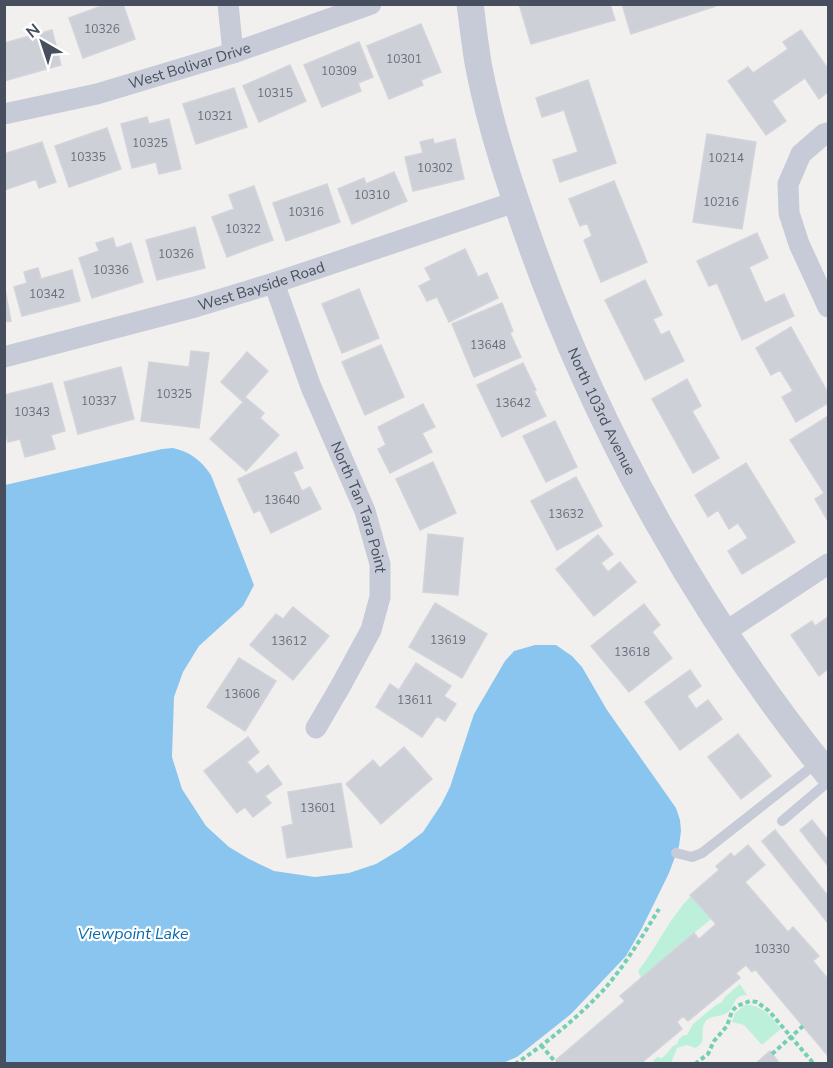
<svg xmlns="http://www.w3.org/2000/svg" width="833" height="1068" font-family="'Nunito Sans',sans-serif">
<style>
.green{fill:#bdf0db}
.water{fill:#89c5ee}
.building{fill:#ced0d7;stroke:#d3d4db;stroke-width:1.5}
.lines{fill:none;stroke-linecap:round;stroke-linejoin:round}
.path{stroke:#74cfb4;stroke-width:4;stroke-dasharray:4.5 3;stroke-linecap:butt}
.service{stroke:#c6cbd7;stroke-width:10}
.minor{stroke:#c6cbd7;stroke-width:21}
.tertiary{stroke:#c6cbd7;stroke-width:27}
.labels{text-anchor:middle;dominant-baseline:central;stroke-width:4.5;stroke-linejoin:round;paint-order:stroke}
.number-label{font-size:12px;fill:#696e7c}
.street-label{font-size:15px;fill:#474e5d;stroke:#fff}
.water-label{font-size:16px;font-style:italic;fill:#0a6aae;stroke:#fff}
</style>
<rect width="100%" height="100%" fill="#f2f0ef"/>
<!-- green -->
<path class="green" d="M691,896L711,919L641,978L638,971C657,947 669,918 691,896Z
M740,984L747,995C732,995 736,1007 727,1013C720,1017 710,1015 705,1022C699,1032 708,1042 695,1048L687,1045L677,1048L671,1063H654L653,1061L657,1057L661,1058C668,1055 669,1047 677,1044L679,1039L684,1035H687L693,1024L716,1005L722,1002L725,997Z
M745,1005C762,1004 771,1017 781,1029L762,1045L744,1025L732,1022L735,1013Z"/>
<!-- water -->
<path class="water" d="M173,448C190,452 201,460 211,475L254,585L243,606L199,646L183,672L174,697L172,757L182,789L206,826L229,847L249,859L274,871L315,877L349,873L376,864L401,849L423,832L441,805L450,787L474,714L505,661L514,651L535,645H556L572,656L582,667L607,710L676,808L680,820L681,831L679,846L669,873L642,928L626,956L571,1014L517,1057L503,1063L5,1064V485L162,449Z"/>
<!-- building -->
<path class="building" d="M107,4H123L135,39L83,58L69,18Z
M519,4H610L615,20L531,44Z
M622,4H716V6L631,34Z
M421,24L441,72L421,80L423,85L389,99L367,46Z
M52,30L61,65L4,81V43Z
M801,30L828,69V92L819,99L805,78L772,101L786,121L766,135L728,81L748,67L753,73L788,49L783,42Z
M359,42L373,77L358,83L361,91L322,107L304,65Z
M290,65L306,101L259,122L243,86Z
M588,80L616,163L560,182L553,160L578,152L564,110L542,117L536,98Z
M234,88L247,127L196,144L183,104Z
M147,117L149,124L169,119L181,169L159,174L156,162L132,168L121,124Z
M107,128L121,169L69,187L55,146Z
M707,134L756,142L742,229L693,222Z
M433,139L434,144L455,139L464,179L413,191L405,157L423,153L420,142Z
M42,142L56,182L39,188L36,179L5,190L4,154Z
M394,172L407,201L352,224L338,189L364,178L366,184Z
M614,181L647,262L601,282L584,240L592,236L587,223L580,226L569,199Z
M327,184L340,222L286,241L273,203Z
M254,186L273,240L227,257L212,217L234,209L229,195Z
M195,227L205,268L157,280L146,240Z
M757,233L768,258L749,267L765,303L784,294L794,316L742,340L717,283L709,286L697,261Z
M113,238L116,248L131,243L143,282L92,298L79,258L99,251L96,243Z
M465,249L478,277L487,273L498,298L449,322L437,297L427,301L419,286L431,280L425,268Z
M38,268L41,279L72,270L80,301L22,316L14,287L27,283L24,272Z
M645,280L662,315L653,319L661,335L669,331L684,361L645,380L605,300Z
M4,284L11,321L4,322Z
M359,289L379,338L342,353L322,304Z
M502,303L513,331L510,333L521,357L474,377L452,324Z
M791,327L828,393V403L796,422L782,397L793,391L780,370L771,375L756,348Z
M381,345L404,397L365,415L342,362Z
M191,351L209,353L199,428L141,421L149,362L189,367Z
M247,352L268,371L245,397L264,413L260,418L279,435L246,471L210,439L243,402L221,382Z
M523,363L536,390L534,391L546,416L502,437L477,385Z
M121,367L134,419L78,434L64,382Z
M687,379L701,406L692,411L719,458L693,473L652,399Z
M52,383L65,431L51,435L55,449L25,457L20,439L8,442L4,429V395Z
M423,404L435,427L422,433L432,452L390,473L378,449L386,445L378,427Z
M828,416V521L815,499L824,493L790,440Z
M555,421L577,467L546,482L523,436Z
M296,452L303,468L293,472L302,491L310,487L321,509L271,533L260,510L254,513L238,479Z
M433,462L456,513L420,530L396,479Z
M746,463L795,542L742,574L728,551L748,538L738,523L729,529L718,510L708,517L695,495Z
M576,477L602,526L557,550L531,501Z
M428,534L463,538L458,595L423,592Z
M598,535L613,554L601,563L608,572L620,562L636,582L594,616L556,569Z
M435,603L487,634L462,678L409,647Z
M644,604L660,625L652,632L672,658L629,692L591,646Z
M293,607L329,636L293,680L250,645L276,614L283,619Z
M828,617V669L819,676L791,635L812,621L815,626Z
M239,658L276,681L245,731L207,707Z
M416,663L451,686L444,696L456,704L445,721L437,716L422,737L376,707L390,684L399,690Z
M690,670L701,686L687,696L696,709L708,700L722,719L680,750L645,702Z
M738,734L771,776L741,799L708,757Z
M248,737L259,752L247,762L257,774L268,765L282,784L265,796L271,803L253,817L245,807L237,813L204,771Z
M404,747L432,779L381,824L346,784L373,760L380,768Z
M341,783L352,847L287,858L282,827L293,824L288,792Z
M812,820L828,840V866L800,830Z
M775,830L828,896V923L762,841Z
M748,845L765,865L745,882L788,932L793,927L819,956L813,961L828,979V1056L755,969L752,972L746,965L736,973L740,978L688,1021L683,1016L677,1022L682,1029L640,1064H559L556,1060L625,1001L620,996L694,933L699,939L716,924L690,895L719,870L716,866L731,853L734,857Z
M770,1051L780,1064H755Z"/>
<g class="lines">
<!-- path -->
<path class="path" d="M541,1045L557,1064
M772,1054L803,1026
M515,1064C546,1044 583,1013 607,986C627,962 643,935 659,909
M695,1064L708,1054L714,1041L727,1026L732,1011L737,1006L750,1001L757,1002L769,1011L814,1064"/>
<!-- service -->
<path class="service" d="M782,821L828,782
M676,853L692,857L702,853L818,762"/>
<!-- minor -->
<g class="minor">
<path d="M228,4L233,53"/>
<path id="s1" d="M4,114L97,94L233,53L371,4"/>
<path d="M828,133L824,134L801,154L788,184L789,213L799,244L828,307"/>
<path id="s2" d="M274,283L311,387L365,511L380,564V597L371,630L340,687L316,728"/>
<path id="s3" d="M4,357L195,307L274,283L515,202"/>
<path d="M725,632L828,564"/>
</g>
<!-- tertiary -->
<path class="tertiary" id="s4" d="M470,4C473,25 475,47 479,68C491,130 512,191 533,250C601,438 703,620 828,774"/>
</g>
<g class="labels">
<!-- number labels -->
<g class="number-label">
<text x="102" y="29">10326</text>
<text x="404" y="59">10301</text>
<text x="339" y="71">10309</text>
<text x="275" y="93">10315</text>
<text x="215" y="116">10321</text>
<text x="150" y="143">10325</text>
<text x="88" y="157">10335</text>
<text x="726" y="158">10214</text>
<text x="435" y="168">10302</text>
<text x="372" y="195">10310</text>
<text x="721" y="202">10216</text>
<text x="306" y="212">10316</text>
<text x="243" y="229">10322</text>
<text x="176" y="254">10326</text>
<text x="111" y="270">10336</text>
<text x="47" y="294">10342</text>
<text x="488" y="345">13648</text>
<text x="174" y="394">10325</text>
<text x="99" y="401">10337</text>
<text x="513" y="403">13642</text>
<text x="32" y="412">10343</text>
<text x="282" y="500">13640</text>
<text x="566" y="514">13632</text>
<text x="448" y="640">13619</text>
<text x="289" y="641">13612</text>
<text x="632" y="652">13618</text>
<text x="242" y="694">13606</text>
<text x="415" y="700">13611</text>
<text x="318" y="808">13601</text>
<text x="772" y="949">10330</text>
</g>
<!-- street labels -->
<g class="street-label">
<text stroke="none"><textPath href="#s1" startOffset="192">West Bolivar Drive</textPath></text>
<text stroke="none"><textPath href="#s3" startOffset="267">West Bayside Road</textPath></text>
<text stroke="none"><textPath href="#s4" startOffset="430">North 103rd Avenue</textPath></text>
<text stroke="none"><textPath href="#s2" startOffset="240">North Tan Tara Point</textPath></text>
</g>
<!-- water labels -->
<g class="water-label">
<text x="133" y="934">Viewpoint Lake</text>
</g>
</g>
<!-- border -->
<rect width="833" height="1068" fill="none" stroke="#474e5d" stroke-width="12"/>
<!-- north arrow -->
<g transform="translate(42 42) rotate(321)" stroke="#ffffff" stroke-width="4.5" paint-order="stroke">
<path d="M0-4.5L10 22L0 15L-10 22Z" fill="#474e5d"/>
<text y="-9" font-size="16" font-weight="bold" text-anchor="middle" fill="#474e5d">N</text>
</g>
</svg>
